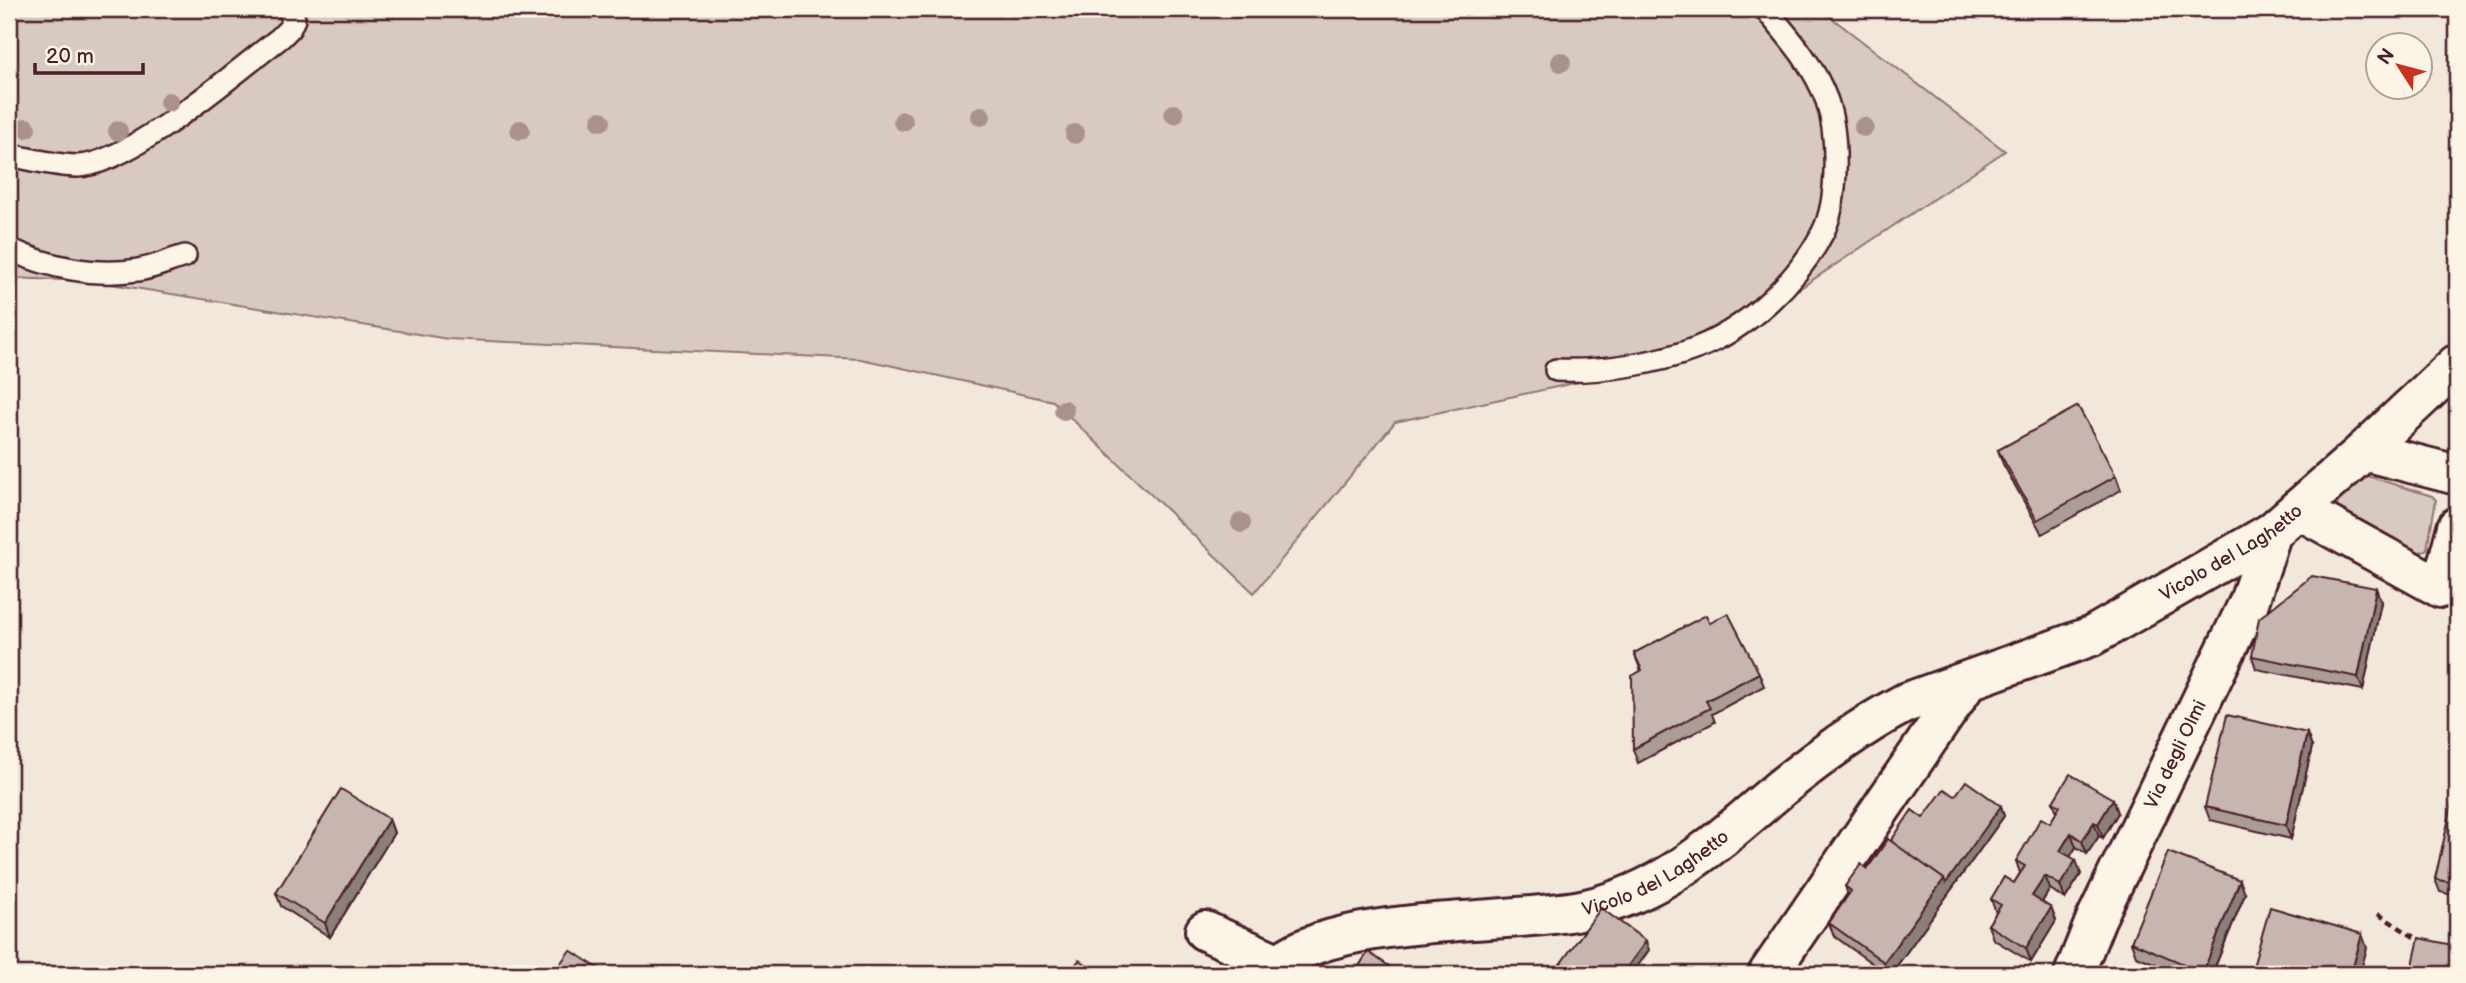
<svg xmlns="http://www.w3.org/2000/svg" width="2466" height="983" font-family="'Balsamiq Sans',sans-serif">
<style>
.green{fill:#d8cac0;stroke:#917476;stroke-width:2}
.lines{fill:none;stroke-linecap:round;stroke-linejoin:round}
.service-casing{stroke:#4a1f2b;stroke-width:26}
.minor-casing{stroke:#4a1f2b;stroke-width:44}
.path{stroke:#4a1f2b;stroke-width:4.5;stroke-dasharray:7 5;stroke-linecap:butt}
.service{stroke:#fcf5e5;stroke-width:21}
.minor{stroke:#fcf5e5;stroke-width:38}
.tree{fill:#a9918e}
.wall{fill:#ab9d96;stroke:#4a1f2b;stroke-width:2}
.shaded-wall{fill:#8b7f7a;stroke:#4a1f2b;stroke-width:2}
.building{fill:#c7b6af;stroke:#4a1f2b;stroke-width:2}
.labels{text-anchor:middle;dominant-baseline:central;stroke-width:5;stroke-linejoin:round;paint-order:stroke}
.street-label{font-size:19px;fill:#4a1f2b;stroke:#fcf5e5}
</style>
<rect width="100%" height="100%" fill="#f1e8da"/>
<filter id="ink" filterUnits="userSpaceOnUse"><feTurbulence type="fractalNoise" baseFrequency=".0143" numOctaves="2"/><feDisplacementMap in="SourceGraphic" scale="14" xChannelSelector="R" yChannelSelector="G"/><feConvolveMatrix kernelMatrix="1 2 1 2 8 2 1 2 1" color-interpolation-filters="sRGB"/></filter>
<g filter="url(#ink)">
<!-- green -->
<path class="green" d="M9,9H1820L2005,151L1699,356L1395,422L1254,593L1053,401L861,359L448,339L92,281L9,278Z
M2364,475L2432,496L2436,500L2427,549L2416,555L2339,514C2331,495 2351,486 2364,475Z"/>
<g class="lines">
<defs>
<path id="service" d="M9,155C31,159 55,166 78,166C129,165 238,70 280,38L290,28L294,19L288,9
M9,249C47,267 95,277 138,270C154,268 170,260 185,256
M1556,370C1599,372 1656,364 1697,348C1748,328 1798,281 1823,232C1839,200 1838,134 1827,101C1814,65 1789,37 1765,9"/>
<g id="minor">
<path d="M2364,451L2457,475"/>
<path d="M2298,509L2441,588L2457,527"/>
<path d="M1205,931L1277,963"/>
<path id="s1" d="M1269,974C1316,912 1510,926 1586,909C1669,890 1720,839 1782,787C1821,756 1861,726 1905,703L2092,636L2272,532L2364,451L2457,364"/>
<path d="M1768,974L1968,681"/>
<path id="s2" d="M2074,974L2096,919L2249,602L2272,532"/>
</g>
</defs>
<!-- service casing -->
<use href="#service" class="service-casing"/>
<!-- minor casing -->
<use href="#minor" class="minor-casing"/>
<!-- path -->
<path class="path" d="M2378,914L2422,942"/>
<!-- service -->
<use href="#service" class="service"/>
<!-- minor -->
<use href="#minor" class="minor"/>
</g>
<!-- trees -->
<g class="tree">
<circle cx="1561" cy="62" r="10"/>
<circle cx="169" cy="102" r="10"/>
<circle cx="1174" cy="114" r="10"/>
<circle cx="981" cy="116" r="10"/>
<circle cx="601" cy="121" r="10"/>
<circle cx="903" cy="121" r="10"/>
<circle cx="1864" cy="127" r="10"/>
<circle cx="26" cy="128" r="10"/>
<circle cx="520" cy="130" r="10"/>
<circle cx="118" cy="131" r="10"/>
<circle cx="1075" cy="134" r="10"/>
<circle cx="1064" cy="410" r="10"/>
<circle cx="1241" cy="523" r="10"/>
</g>
<!-- wall -->
<path class="wall" d="M1998,450L2116,476L2121,490L2042,534L2003,464Z
M2376,588L2381,602L2363,690L2256,669L2252,656Z
M1710,623L1759,673L1764,686L1712,714L1715,722L1638,763L1633,749L1641,671L1634,653Z
M2312,747L2291,839L2210,820L2205,807Z
M2457,787V896L2440,892L2435,879Z
M1955,796L2001,806L2004,816L1891,974H1887L1834,936L1829,923L1848,895L1845,886L1867,869L1891,841Z
M2113,799L2118,813L2103,838L2099,836L2087,854L2076,847L2070,857L2081,874L2065,899L2050,889L2042,902L2051,908L2056,921L2031,962L1993,939L1988,925L1996,913L1991,899L2014,883L2020,873L2016,861L2050,823L2057,812L2053,802Z
M389,819L394,833L330,937L281,906L276,893Z
M2245,894L2212,974H2181L2136,956L2131,942Z"/>
<!-- shaded-wall -->
<path class="shaded-wall" d="M2376,588L2381,602L2363,690L2358,677Z
M2307,733L2312,747L2291,839L2286,825Z
M2113,799L2118,813L2103,838L2098,824Z
M2001,806L2004,816L1891,974H1889L1884,962L1944,879Z
M389,819L394,833L330,937L325,923Z
M2094,822L2099,836L2087,854L2082,841Z
M2071,833L2076,847L2065,865L2060,851Z
M2076,860L2081,874L2065,899L2060,885Z
M2045,876L2050,889L2037,910L2032,896Z
M2240,880L2245,894L2212,974H2204L2203,972Z
M2051,908L2056,921L2031,962L2026,948Z
M2362,934L2367,948L2360,974H2351Z
M1646,941L1649,950L1632,974H1622Z"/>
<!-- building -->
<path class="building" d="M2078,406L2116,476L2037,520L1998,450Z
M2312,576L2376,588L2358,677L2252,656L2259,618Z
M1728,613L1759,673L1706,701L1710,708L1633,749L1632,676L1642,670L1634,653L1706,615L1710,623Z
M2227,715L2307,733L2286,825L2205,807Z
M2070,774L2113,799L2098,824L2094,822L2082,841L2071,833L2060,851L2076,860L2060,885L2045,876L2032,896L2051,908L2026,948L1988,925L2001,905L1991,899L2004,877L2014,883L2025,866L2016,861L2041,818L2050,823L2060,806L2053,802Z
M1966,781L2001,806L1946,883L1944,879L1891,841L1912,810L1923,818L1944,789L1955,796Z
M2456,787H2457V884L2435,879Z
M341,789L389,819L325,923L276,893Z
M1888,839L1944,879L1884,962L1829,923L1851,891L1845,886L1861,864L1867,869Z
M2168,852L2240,880L2203,972L2131,942Z
M2270,907L2362,934L2351,974H2251Z
M1601,908L1646,941L1622,974H1553Z
M2419,938L2457,946V974H2411Z
M570,950L607,974H553Z
M1368,952L1401,974H1354Z
M1079,960L1101,974H1069Z
M1335,966L1349,974H1330Z"/>
</g>
<g class="labels">
<!-- street labels -->
<g class="street-label">
<text stroke="none"><textPath href="#s1" startOffset="1073">Vicolo del Laghetto</textPath></text>
<text stroke="none"><textPath href="#s2" startOffset="242">Via degli Olmi</textPath></text>
<text stroke="none"><textPath href="#s1" startOffset="408">Vicolo del Laghetto</textPath></text>
</g>
</g>
<!-- margin -->
<rect width="2466" height="983" fill="none" stroke="#fcf5e5" stroke-width="35"/>
<rect x="18" y="18" width="2431" height="948" fill="none" stroke="#4a1f2b" stroke-width="2.5" filter="url(#ink)"/>
<!-- north arrow -->
<g transform="translate(2399 66) rotate(306)"><circle r="33" fill="#fcf5e5" stroke="#b59f9b" stroke-width="2"/>
<path d="M0-5L12 26L0 18L-12 26Z" fill="#c8321e"/>
<text y="-10" font-size="19" font-weight="bold" text-anchor="middle" fill="#4a1f2b">N</text>
</g>
<!-- scale -->
<path d="M35 63v10h108v-10" fill="none" stroke="#4a1f2b" stroke-width="3.5"/>
<text x="46" y="63" font-size="21" fill="#4a1f2b" stroke="#fcf5e5" stroke-width="5" paint-order="stroke">20 m</text>
</svg>
